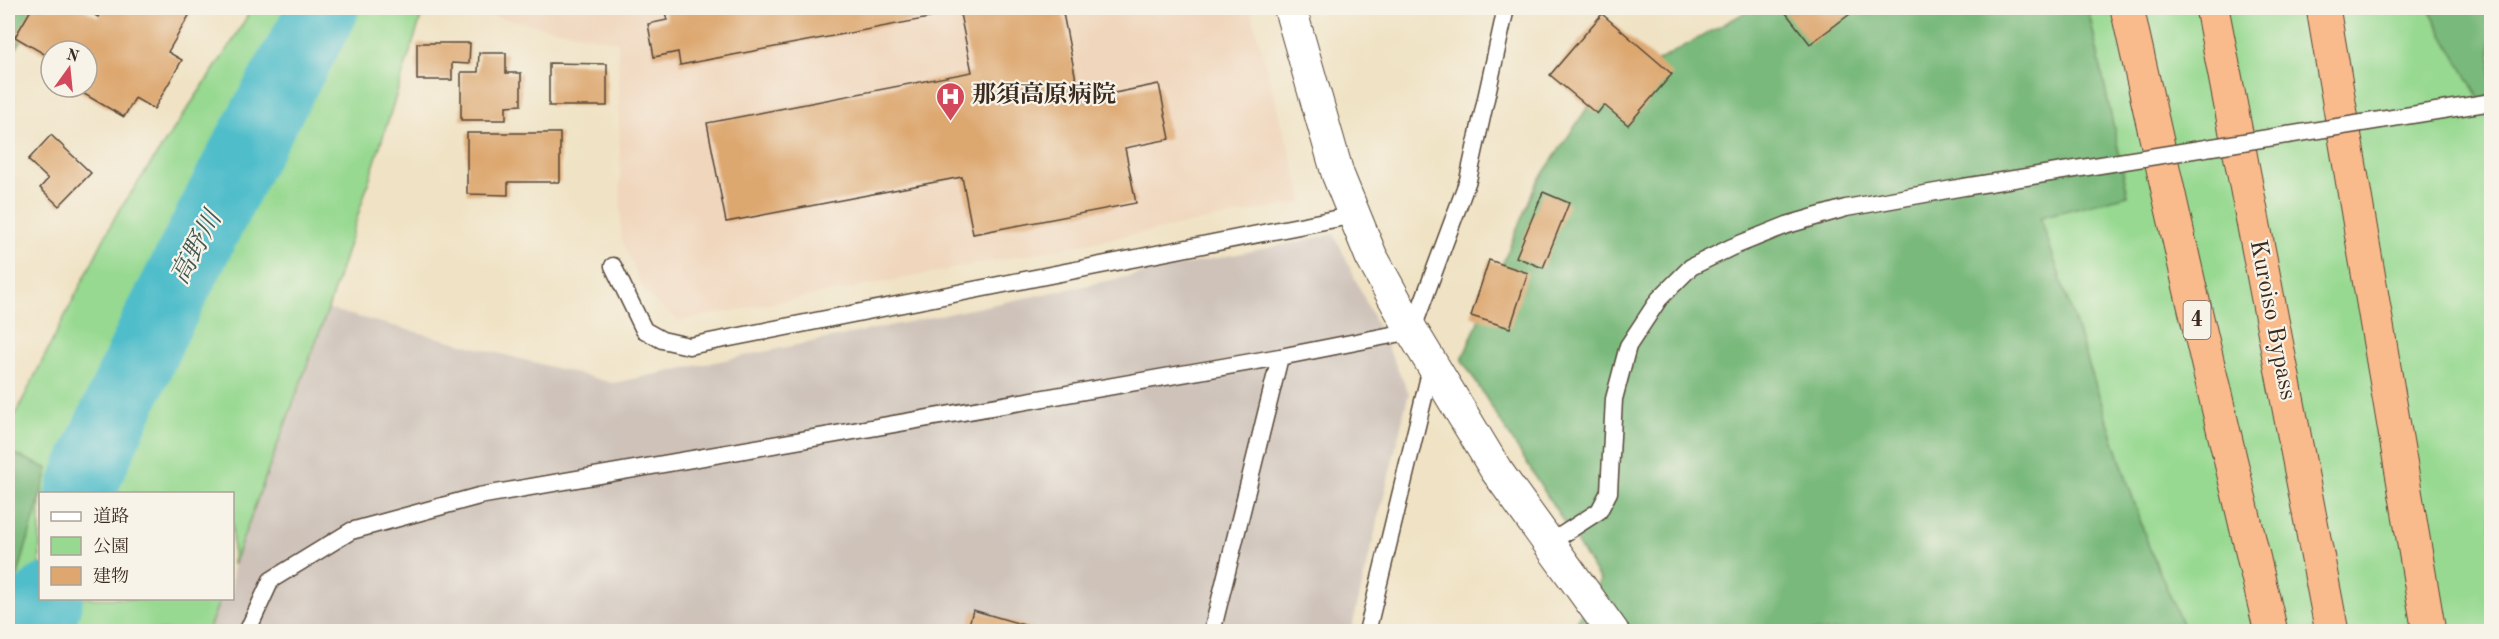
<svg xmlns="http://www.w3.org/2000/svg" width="2499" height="639" font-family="'Old Standard TT','Noto Serif JP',serif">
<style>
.built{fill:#f0d6bc}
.industrial{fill:#cec2b9}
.green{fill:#97d991;stroke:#698258;stroke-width:1.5}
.forest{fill:#79b97b;stroke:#5a724c;stroke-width:1.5}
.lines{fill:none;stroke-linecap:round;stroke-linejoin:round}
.river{stroke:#50bdca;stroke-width:70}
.building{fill:#dda76f}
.lane-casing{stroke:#564637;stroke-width:19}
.street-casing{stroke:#564637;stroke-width:34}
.highway-casing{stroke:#564637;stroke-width:35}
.lane{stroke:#fff;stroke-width:16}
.street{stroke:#fff;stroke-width:32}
.highway{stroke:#fabb8c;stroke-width:33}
.lane-bridge-casing{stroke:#564637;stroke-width:19;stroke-linecap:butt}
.lane-bridge{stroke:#fff;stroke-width:16}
.labels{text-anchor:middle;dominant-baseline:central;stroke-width:4.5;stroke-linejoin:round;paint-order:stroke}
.shield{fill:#f7f3e8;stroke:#73665b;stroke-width:1.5}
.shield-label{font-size:22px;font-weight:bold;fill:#3b2a1e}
.poi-label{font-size:24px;font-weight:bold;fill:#3b2a1e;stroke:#f7f3e8;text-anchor:start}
.street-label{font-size:24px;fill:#3b2a1e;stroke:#f7f3e8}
.water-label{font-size:26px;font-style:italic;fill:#415652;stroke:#f7f3e8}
</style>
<rect width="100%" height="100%" fill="#f7f3e8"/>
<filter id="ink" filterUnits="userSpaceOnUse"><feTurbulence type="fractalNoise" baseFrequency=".0167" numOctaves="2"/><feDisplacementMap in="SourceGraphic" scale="12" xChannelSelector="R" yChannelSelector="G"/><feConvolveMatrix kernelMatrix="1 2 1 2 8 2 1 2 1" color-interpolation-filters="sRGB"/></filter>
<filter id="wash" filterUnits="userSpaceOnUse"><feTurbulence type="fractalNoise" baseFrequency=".008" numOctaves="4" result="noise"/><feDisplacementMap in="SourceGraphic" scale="24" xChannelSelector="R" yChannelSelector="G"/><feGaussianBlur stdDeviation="1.35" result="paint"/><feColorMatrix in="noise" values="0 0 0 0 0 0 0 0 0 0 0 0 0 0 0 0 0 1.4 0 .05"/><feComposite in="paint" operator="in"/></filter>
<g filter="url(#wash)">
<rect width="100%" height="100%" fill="#f0e3c5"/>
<!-- built -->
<path class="built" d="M451,8H1250L1304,202L679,321L645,294L621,238L618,42Z"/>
<!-- industrial -->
<path class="industrial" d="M1334,234L1409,393L1351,631L208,632L220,599L232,598L233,565L328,309L613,383Z"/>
<!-- green -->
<path class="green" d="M252,8H424L328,309L233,565L232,494L41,493L48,469L8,451V429L115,217L231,44Z
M2088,8H2428L2491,120V631H2185L2149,547L2040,217L2128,195Z
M40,495V598L220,599L208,631L8,632V610Z"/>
<!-- forest -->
<path class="forest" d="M8,8H43L10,58L8,55Z
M1753,8H2088L2128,195L2040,217L2149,547L2185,631H1572L1600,580L1462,360L1536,184L1596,95Z
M2428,8H2491V120Z
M8,451L48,469L8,610Z"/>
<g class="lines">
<!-- river -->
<path class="river" d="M81,494L88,473L153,331L237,166L324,8
M37,632L48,598"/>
</g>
<g id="blocks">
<!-- building -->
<path class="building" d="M32,8H82L98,17L103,8H183L191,12L168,52L182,60L154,109L135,98L124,117L72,87H87V51H51V58L15,37Z
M664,8H943L945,15L680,65L678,52L654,57L648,24L667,20Z
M964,8H1062L1080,100L1159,84L1170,139L1125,148L1136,203L973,234L962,177L726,222L707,123L972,72L959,9Z
M1782,8H1858L1810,44Z
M1602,14L1672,74L1628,125L1604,105L1597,114L1550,75Z
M417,43H470L469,64L452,63V80H417Z
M479,53H506V73H521V105L506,106V120H461V72H478Z
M549,63L607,64V106H549Z
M467,133H560V182H508V195L467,194Z
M51,135L91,173L59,206L40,188L48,179L28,160Z
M1543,192L1569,203L1543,268L1516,257Z
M1489,260L1528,273L1510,328L1471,316Z
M973,610L1045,631V632H967Z"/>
</g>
</g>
<g filter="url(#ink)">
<use href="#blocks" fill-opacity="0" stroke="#564637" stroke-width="1.5"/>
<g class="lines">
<defs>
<path id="lane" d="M613,266L644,330L662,340L689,346L1355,215
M1548,544L1599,511L1609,492L1614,399L1628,346L1659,299L1691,267L1732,247L1787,225L1846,208L1964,187
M247,632L271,580L351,531L479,496L1280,357
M1212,632L1280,357L1412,331L1468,180L1506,8
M1367,632L1432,364"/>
<path id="street" d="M1290,8L1338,175L1371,256L1412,331L1496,470L1613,632"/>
<path id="highway" d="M2127,8L2189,284L2271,632
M2212,8L2332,632
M2323,8L2429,632"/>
</defs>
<!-- lane casing -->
<use href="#lane" class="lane-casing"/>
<!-- street casing -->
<use href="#street" class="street-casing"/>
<!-- highway casing -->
<use href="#highway" class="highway-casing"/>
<!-- lane -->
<use href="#lane" class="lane"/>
<!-- street -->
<use href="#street" class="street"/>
<!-- highway -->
<use href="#highway" class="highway"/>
<defs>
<path id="lane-bridge" d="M1964,187L2492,102"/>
</defs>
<!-- lane-bridge casing -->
<use href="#lane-bridge" class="lane-bridge-casing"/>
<!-- lane-bridge -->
<use href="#lane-bridge" class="lane-bridge"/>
</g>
</g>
<!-- icons -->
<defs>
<symbol id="hospital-pin" viewBox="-11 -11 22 30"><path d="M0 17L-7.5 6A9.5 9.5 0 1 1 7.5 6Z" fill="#d1495b" stroke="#f7f3e8"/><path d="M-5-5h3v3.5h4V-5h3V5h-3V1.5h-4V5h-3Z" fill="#fff"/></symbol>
</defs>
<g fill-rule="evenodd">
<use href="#hospital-pin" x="934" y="80" width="33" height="45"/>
</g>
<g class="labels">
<!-- shield labels -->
<rect class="shield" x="2183.5" y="301" width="27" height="38" rx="4.5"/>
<g class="shield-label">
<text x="2197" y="320">4</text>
</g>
<!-- poi labels -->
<g class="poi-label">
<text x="972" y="96">那須高原病院</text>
</g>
<!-- street labels -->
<g class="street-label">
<text transform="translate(2272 320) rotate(79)">Kuroiso Bypass</text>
</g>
<!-- water labels -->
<g class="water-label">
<text transform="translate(197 248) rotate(-62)">高野川</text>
</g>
</g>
<!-- margin -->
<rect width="2499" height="639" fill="none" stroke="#f7f3e8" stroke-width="30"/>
<!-- legend -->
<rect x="39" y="492" width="195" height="108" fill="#f7f3e8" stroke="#aca397" stroke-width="1.5"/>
<rect x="51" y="512" width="30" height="9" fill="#ffffff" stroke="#aca397" stroke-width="1.5"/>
<text x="93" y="522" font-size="18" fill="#3b2a1e">道路</text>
<rect x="51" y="537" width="30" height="18" fill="#97d991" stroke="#aca397" stroke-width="1.5"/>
<text x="93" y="552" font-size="18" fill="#3b2a1e">公園</text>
<rect x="51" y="567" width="30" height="18" fill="#dda76f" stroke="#aca397" stroke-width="1.5"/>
<text x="93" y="582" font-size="18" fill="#3b2a1e">建物</text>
<!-- north arrow -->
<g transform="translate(69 69) rotate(15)"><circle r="28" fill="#f7f3e8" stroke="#aca397" stroke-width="1.5"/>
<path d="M0-4.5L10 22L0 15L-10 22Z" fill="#d1495b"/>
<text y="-9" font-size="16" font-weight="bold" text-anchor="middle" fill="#3b2a1e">N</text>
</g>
</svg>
